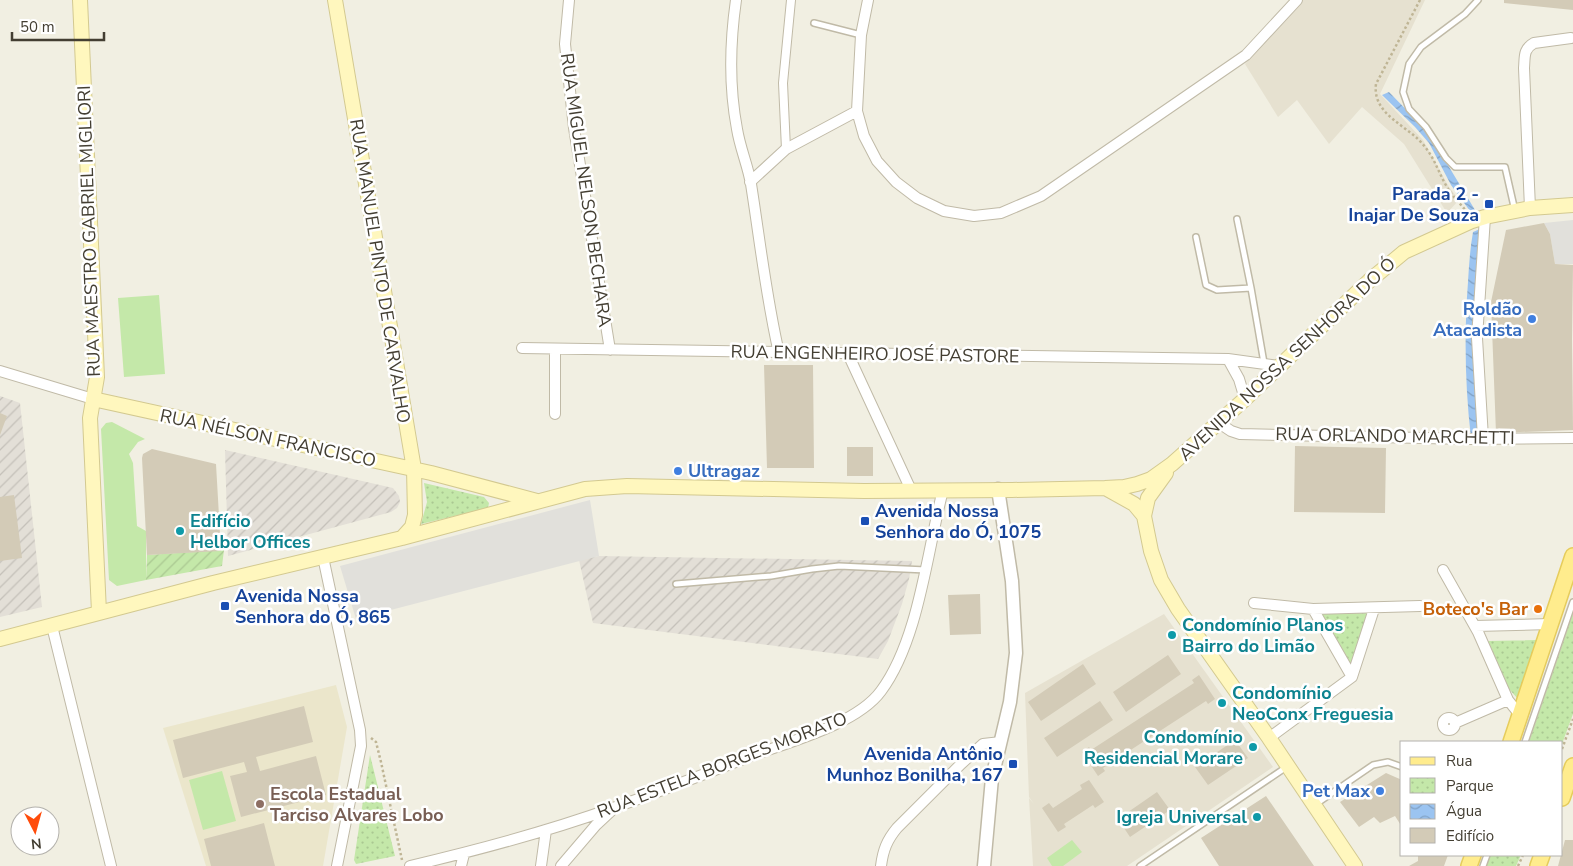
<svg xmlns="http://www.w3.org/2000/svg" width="1573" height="866" font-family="'Nunito Sans',sans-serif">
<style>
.residential{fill:#e6e1d0}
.industrial{fill:url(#industrial-furrows)}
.education{fill:#ebe6cb}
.grass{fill:#c4e8a9}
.park{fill:url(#park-dots)}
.garden{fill:url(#garden-furrows)}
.parking{fill:#e1e0db}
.water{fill:url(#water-waves)}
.building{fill:#d3cbb7}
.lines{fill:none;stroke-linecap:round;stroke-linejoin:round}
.service-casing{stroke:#c0baa7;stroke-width:8}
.pedestrian-casing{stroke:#c0baa7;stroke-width:10}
.minor-casing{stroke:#c0baa7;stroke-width:12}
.tertiary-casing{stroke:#c0baa7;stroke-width:15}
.secondary-casing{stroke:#d3c990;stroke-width:16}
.primary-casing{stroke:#e6cc5c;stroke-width:18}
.path{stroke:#bfb595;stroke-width:2.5;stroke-dasharray:2.5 2.5;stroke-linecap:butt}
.service{stroke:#fff;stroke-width:5}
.pedestrian{stroke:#fff;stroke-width:8}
.minor{stroke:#fff;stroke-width:10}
.tertiary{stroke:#fff;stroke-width:12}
.secondary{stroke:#fff7be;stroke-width:14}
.primary{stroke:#ffec8d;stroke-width:15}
.transit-dot{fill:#1a4fb4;stroke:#fff;stroke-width:2}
.shop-dot{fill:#3f7fe0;stroke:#fff;stroke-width:2}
.culture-dot{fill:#0f9aa8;stroke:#fff;stroke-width:2}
.food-dot{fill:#e8710a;stroke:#fff;stroke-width:2}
.education-dot{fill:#8d6e63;stroke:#fff;stroke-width:2}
.labels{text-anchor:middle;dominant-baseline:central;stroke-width:5;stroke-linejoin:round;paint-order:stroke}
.street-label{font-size:18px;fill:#433e32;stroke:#fff}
.transit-label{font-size:18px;font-weight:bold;fill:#164399;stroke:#fff;text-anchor:end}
.shop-label{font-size:18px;font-weight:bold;fill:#366cbe;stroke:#fff;text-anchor:end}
.culture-label{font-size:18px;font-weight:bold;fill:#0d838f;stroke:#fff;text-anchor:start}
.food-label{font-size:18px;font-weight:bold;fill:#c56008;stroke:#fff;text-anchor:end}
.education-label{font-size:18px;font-weight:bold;fill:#785e54;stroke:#fff;text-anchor:start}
</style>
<defs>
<pattern id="industrial-furrows" width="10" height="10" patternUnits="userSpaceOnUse" patternTransform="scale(1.25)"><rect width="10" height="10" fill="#e3dfd7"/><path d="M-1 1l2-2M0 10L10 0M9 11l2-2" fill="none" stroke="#c4c0b9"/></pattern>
<pattern id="park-dots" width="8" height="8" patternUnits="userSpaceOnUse" patternTransform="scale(1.25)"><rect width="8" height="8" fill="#c4e8a9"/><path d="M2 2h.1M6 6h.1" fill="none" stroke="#aac892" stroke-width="1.8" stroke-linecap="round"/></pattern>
<pattern id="garden-furrows" width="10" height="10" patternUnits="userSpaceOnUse" patternTransform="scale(1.25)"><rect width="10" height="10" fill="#c4e8a9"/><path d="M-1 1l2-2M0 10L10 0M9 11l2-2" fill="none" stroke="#aac892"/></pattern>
<pattern id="water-waves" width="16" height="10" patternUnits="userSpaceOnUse" patternTransform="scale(1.25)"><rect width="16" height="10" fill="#9bc4f1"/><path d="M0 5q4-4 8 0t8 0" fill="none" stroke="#80a1c4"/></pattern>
</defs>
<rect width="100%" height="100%" fill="#f1efe2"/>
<!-- residential -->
<path class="residential" d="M1302,0H1425L1380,94L1423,140L1449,187L1459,200L1447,213L1404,144L1362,107L1329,144L1297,100L1278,117L1245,64Z
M1164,614L1273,767L1127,866H1033L1029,798L1034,804L1029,797L1025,693Z"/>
<!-- industrial -->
<path class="industrial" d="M0,396L20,403L42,607L0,617Z
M225,450L393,488L399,496L400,502L397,508L391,512L228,556Z
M599,556L912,561L909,579L902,604L888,641L878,659L593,623L579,560Z"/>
<!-- education -->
<path class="education" d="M336,685L347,727L323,866H206L163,728Z"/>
<!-- grass -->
<path class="grass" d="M159,295L165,374L124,377L118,298Z
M112,422L145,439L138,442L129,454L133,463L137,526L146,531V580L117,586L109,580L101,429L106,423Z
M222,771L236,821L203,830L189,780Z
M1072,840L1082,852L1063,866H1052L1047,858Z"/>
<!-- park -->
<path class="park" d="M424,483L484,497L489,503L488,508L421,524L427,502Z
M1367,613L1351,664L1321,614Z
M1573,613V714L1562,744V742H1529Z
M1537,640L1518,699L1509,689L1488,641Z
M370,755L395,856L356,864L354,860Z
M1490,855H1521L1516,866H1486Z"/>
<!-- garden -->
<path class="garden" d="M224,550L222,566L146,580L147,555Z"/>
<!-- parking -->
<path class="parking" d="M1573,220V264H1555L1550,234L1544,223Z
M590,500L599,556L356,619L340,566Z"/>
<!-- water -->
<path class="water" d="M1389,92L1428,132L1475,210L1470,211L1451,185L1429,143L1415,127L1382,95Z
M1480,229L1479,437L1471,438C1465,386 1464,334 1468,282C1469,265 1470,249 1473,232Z"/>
<!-- building -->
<path class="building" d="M1504,0H1573V10L1504,3Z
M1544,223L1550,234L1555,264L1573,265L1572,339L1573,430L1496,433L1491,302L1506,230Z
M764,365H813L814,468H767Z
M0,413L7,416L0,435Z
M1295,446L1386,448L1385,513L1294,512Z
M847,447H873V476H847Z
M152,449L216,464L221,551L147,555L142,458L143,454Z
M14,495L22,558L0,561V497Z
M980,594L981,634L950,635L948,595Z
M1168,655L1181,674L1126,712L1113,692Z
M1083,664L1096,684L1041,721L1028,702Z
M1199,675L1215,699L1208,704L1206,701L1103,768L1105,771L1098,776L1082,752L1089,747L1091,750L1194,683L1192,680Z
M1100,701L1113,720L1057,757L1044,738Z
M304,706L313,742L256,757L260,771L316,756L326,795L241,817L230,776L247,772L244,762L183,778L173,740Z
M1235,740L1248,758L1208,785L1195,767Z
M1386,773L1402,780V827L1395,816L1380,823L1374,817L1359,827L1340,802Z
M1089,780L1104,802L1095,808L1093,805L1064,824L1066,827L1058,832L1042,808L1049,803L1053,808L1082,789L1080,785Z
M1157,792L1170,810L1130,837L1118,819Z
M1266,796L1314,866H1219L1201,838Z
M264,823L275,866H211L204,839Z
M1565,840H1573V866H1558Z
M1418,855H1448L1444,866H1409L1418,861Z"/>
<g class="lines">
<defs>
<path id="service" d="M1478,0L1465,14L1421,47L1409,64L1403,92L1409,109L1426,127L1446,158L1455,167H1505L1515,211
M814,23L861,35
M1237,219L1251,288L1264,363
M1196,237L1206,285L1217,290L1251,288
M676,584L771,576L812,569L839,566L926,570
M1525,742L1573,602
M1316,804L1373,765L1388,762L1402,767
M1140,866L1288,766
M1483,866L1487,855"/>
<path id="pedestrian" d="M786,149L783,83L791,0"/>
<path id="minor" d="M569,0L565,44L574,128L610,350
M736,0C730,42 729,87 737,129C740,148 748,166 751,184C760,241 766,297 779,353
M868,0L861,35L857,111L864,136L877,161L896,182L917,198L944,211L974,216L1001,213L1041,196L1246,55L1297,0
M750,182L786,149L857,111
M1530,208L1524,68C1525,57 1523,49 1534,43L1571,38
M522,348L1228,359L1279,366
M848,354L911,490
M1228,359L1239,379L1245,399
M0,371L93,399
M555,414V349
M1219,423L1231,431L1240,434L1471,439L1573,438
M1483,438L1477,338L1485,217
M323,557L360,730L361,746L337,866
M1443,570L1478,632L1508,700L1520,715
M1254,603L1313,609L1420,606
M1313,609L1352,677
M52,626L111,866
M1475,626L1550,624
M1443 724a6 6 0 1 1 12 0a6 6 0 1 1-12 0Z
M1455,723L1508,700
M1269,738L1352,677L1374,609
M410,866C478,850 546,832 613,808C659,792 705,774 751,756C789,742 857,724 881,691C919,640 927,551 943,490
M461,866L464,854
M541,866L546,830
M561,866L596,825L611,811
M881,866C883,850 887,840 897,828L961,764L983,744L1001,742"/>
<path id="tertiary" d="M984,866L992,778L1010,702L1016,653L1012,581L998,489"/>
<path id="secondary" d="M80,0L97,377L90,418L99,612
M335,0L414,469L415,515L412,527L402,538
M93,399L431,473L537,501
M1166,473L1148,498L1144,516L1151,551L1161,580L1178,609L1269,738L1355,866
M1107,489L1134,504L1144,516
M0,639L213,583L402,538L585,489L627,486L864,491L1012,490L1105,488L1124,487L1137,484L1151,479L1172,464L1245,399L1369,281L1404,252L1472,221L1485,217L1530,208L1573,205"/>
<path id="primary" d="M1511,742L1573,556
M1562,798L1573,766
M1469,866L1473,855
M1538,866L1542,855"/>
</defs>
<!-- service casing -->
<use href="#service" class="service-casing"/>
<!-- pedestrian casing -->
<use href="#pedestrian" class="pedestrian-casing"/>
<!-- minor casing -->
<use href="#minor" class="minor-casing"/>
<!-- tertiary casing -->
<use href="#tertiary" class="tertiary-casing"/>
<!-- secondary casing -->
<use href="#secondary" class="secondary-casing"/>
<!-- primary casing -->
<use href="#primary" class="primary-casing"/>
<!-- path -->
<path class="path" d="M1420,0L1376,84C1372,116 1409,125 1425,147C1435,159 1439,174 1447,187C1452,196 1460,203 1466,211
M371,738L376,742L381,762L402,860
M1562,749L1573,719
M1518,866L1523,855"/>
<!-- service -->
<use href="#service" class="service"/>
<!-- pedestrian -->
<use href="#pedestrian" class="pedestrian"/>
<!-- minor -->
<use href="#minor" class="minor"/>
<!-- tertiary -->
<use href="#tertiary" class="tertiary"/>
<!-- secondary -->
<use href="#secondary" class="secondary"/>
<!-- primary -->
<use href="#primary" class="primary"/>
</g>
<!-- markers -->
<g class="transit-dot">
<rect x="1484" y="199" width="10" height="10" rx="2.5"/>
<rect x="860" y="516" width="10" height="10" rx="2.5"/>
<rect x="220" y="601" width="10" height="10" rx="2.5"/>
<rect x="1008" y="759" width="10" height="10" rx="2.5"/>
</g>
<g class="shop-dot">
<circle cx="1532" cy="319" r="5"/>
<circle cx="678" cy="471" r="5"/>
<circle cx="1380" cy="791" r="5"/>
</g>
<g class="culture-dot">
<circle cx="180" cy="531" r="5"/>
<circle cx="1172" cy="635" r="5"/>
<circle cx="1222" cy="703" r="5"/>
<circle cx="1253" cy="747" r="5"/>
<circle cx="1257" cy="817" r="5"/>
</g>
<circle class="food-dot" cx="1538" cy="609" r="5"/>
<circle class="education-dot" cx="260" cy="804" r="5"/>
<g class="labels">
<!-- street labels -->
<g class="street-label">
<text transform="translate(586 190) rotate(82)">RUA MIGUEL NELSON BECHARA</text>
<text transform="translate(89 231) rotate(-92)">RUA MAESTRO GABRIEL MIGLIORI</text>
<text transform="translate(380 271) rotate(81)">RUA MANUEL PINTO DE CARVALHO</text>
<text transform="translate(875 354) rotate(1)">RUA ENGENHEIRO JOSÉ PASTORE</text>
<text transform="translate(1287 359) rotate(-43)">AVENIDA NOSSA SENHORA DO Ó</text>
<text transform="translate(1395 436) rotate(1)">RUA ORLANDO MARCHETTI</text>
<text transform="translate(268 438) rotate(12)">RUA NÉLSON FRANCISCO</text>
<text transform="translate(722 765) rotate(-21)">RUA ESTELA BORGES MORATO</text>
</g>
<!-- transit labels -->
<g class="transit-label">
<text x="1479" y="194">Parada 2 -<tspan x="1479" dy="21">Inajar De Souza</tspan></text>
<text x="875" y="511" text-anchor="start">Avenida Nossa<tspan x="875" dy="21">Senhora do Ó, 1075</tspan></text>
<text x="235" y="596" text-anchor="start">Avenida Nossa<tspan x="235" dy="21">Senhora do Ó, 865</tspan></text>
<text x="1003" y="754">Avenida Antônio<tspan x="1003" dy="21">Munhoz Bonilha, 167</tspan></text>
</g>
<!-- shop labels -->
<g class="shop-label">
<text x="1522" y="309">Roldão<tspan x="1522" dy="21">Atacadista</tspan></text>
<text x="688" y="471" text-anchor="start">Ultragaz</text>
<text x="1370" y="791">Pet Max</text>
</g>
<!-- culture labels -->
<g class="culture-label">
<text x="190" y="521">Edifício<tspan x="190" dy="21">Helbor Offices</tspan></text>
<text x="1182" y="625">Condomínio Planos<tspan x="1182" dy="21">Bairro do Limão</tspan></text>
<text x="1232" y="693">Condomínio<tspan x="1232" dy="21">NeoConx Freguesia</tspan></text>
<text x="1243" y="737" text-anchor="end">Condomínio<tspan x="1243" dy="21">Residencial Morare</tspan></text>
<text x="1247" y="817" text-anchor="end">Igreja Universal</text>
</g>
<!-- food labels -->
<g class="food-label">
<text x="1528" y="609">Boteco's Bar</text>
</g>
<!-- education labels -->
<g class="education-label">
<text x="270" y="794">Escola Estadual<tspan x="270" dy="21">Tarciso Alvares Lobo</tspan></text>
</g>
</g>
<!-- legend -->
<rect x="1400" y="741" width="162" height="115" fill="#ffffff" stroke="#b4b2ad"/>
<rect x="1410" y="757" width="25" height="8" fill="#ffec8d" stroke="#b4b2ad"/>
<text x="1446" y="766" font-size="15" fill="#433e32">Rua</text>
<rect x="1410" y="778" width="25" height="15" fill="url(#park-dots)" stroke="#b4b2ad"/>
<text x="1446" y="791" font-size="15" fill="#433e32">Parque</text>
<rect x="1410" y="804" width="25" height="15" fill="url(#water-waves)" stroke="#b4b2ad"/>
<text x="1446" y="816" font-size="15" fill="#433e32">Água</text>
<rect x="1410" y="828" width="25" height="15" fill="#d3cbb7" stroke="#b4b2ad"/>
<text x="1446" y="841" font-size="15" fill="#433e32">Edifício</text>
<!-- north arrow -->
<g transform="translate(35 831) rotate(174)"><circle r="24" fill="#ffffff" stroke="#b4b2ad"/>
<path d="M0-4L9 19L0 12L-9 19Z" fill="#ff4c0b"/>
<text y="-8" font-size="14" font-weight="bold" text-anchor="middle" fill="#433e32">N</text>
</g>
<!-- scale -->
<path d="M12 32v8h92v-8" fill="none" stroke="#433e32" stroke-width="2.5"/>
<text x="20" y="32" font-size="15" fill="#433e32" stroke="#ffffff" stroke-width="4" paint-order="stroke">50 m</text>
</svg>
